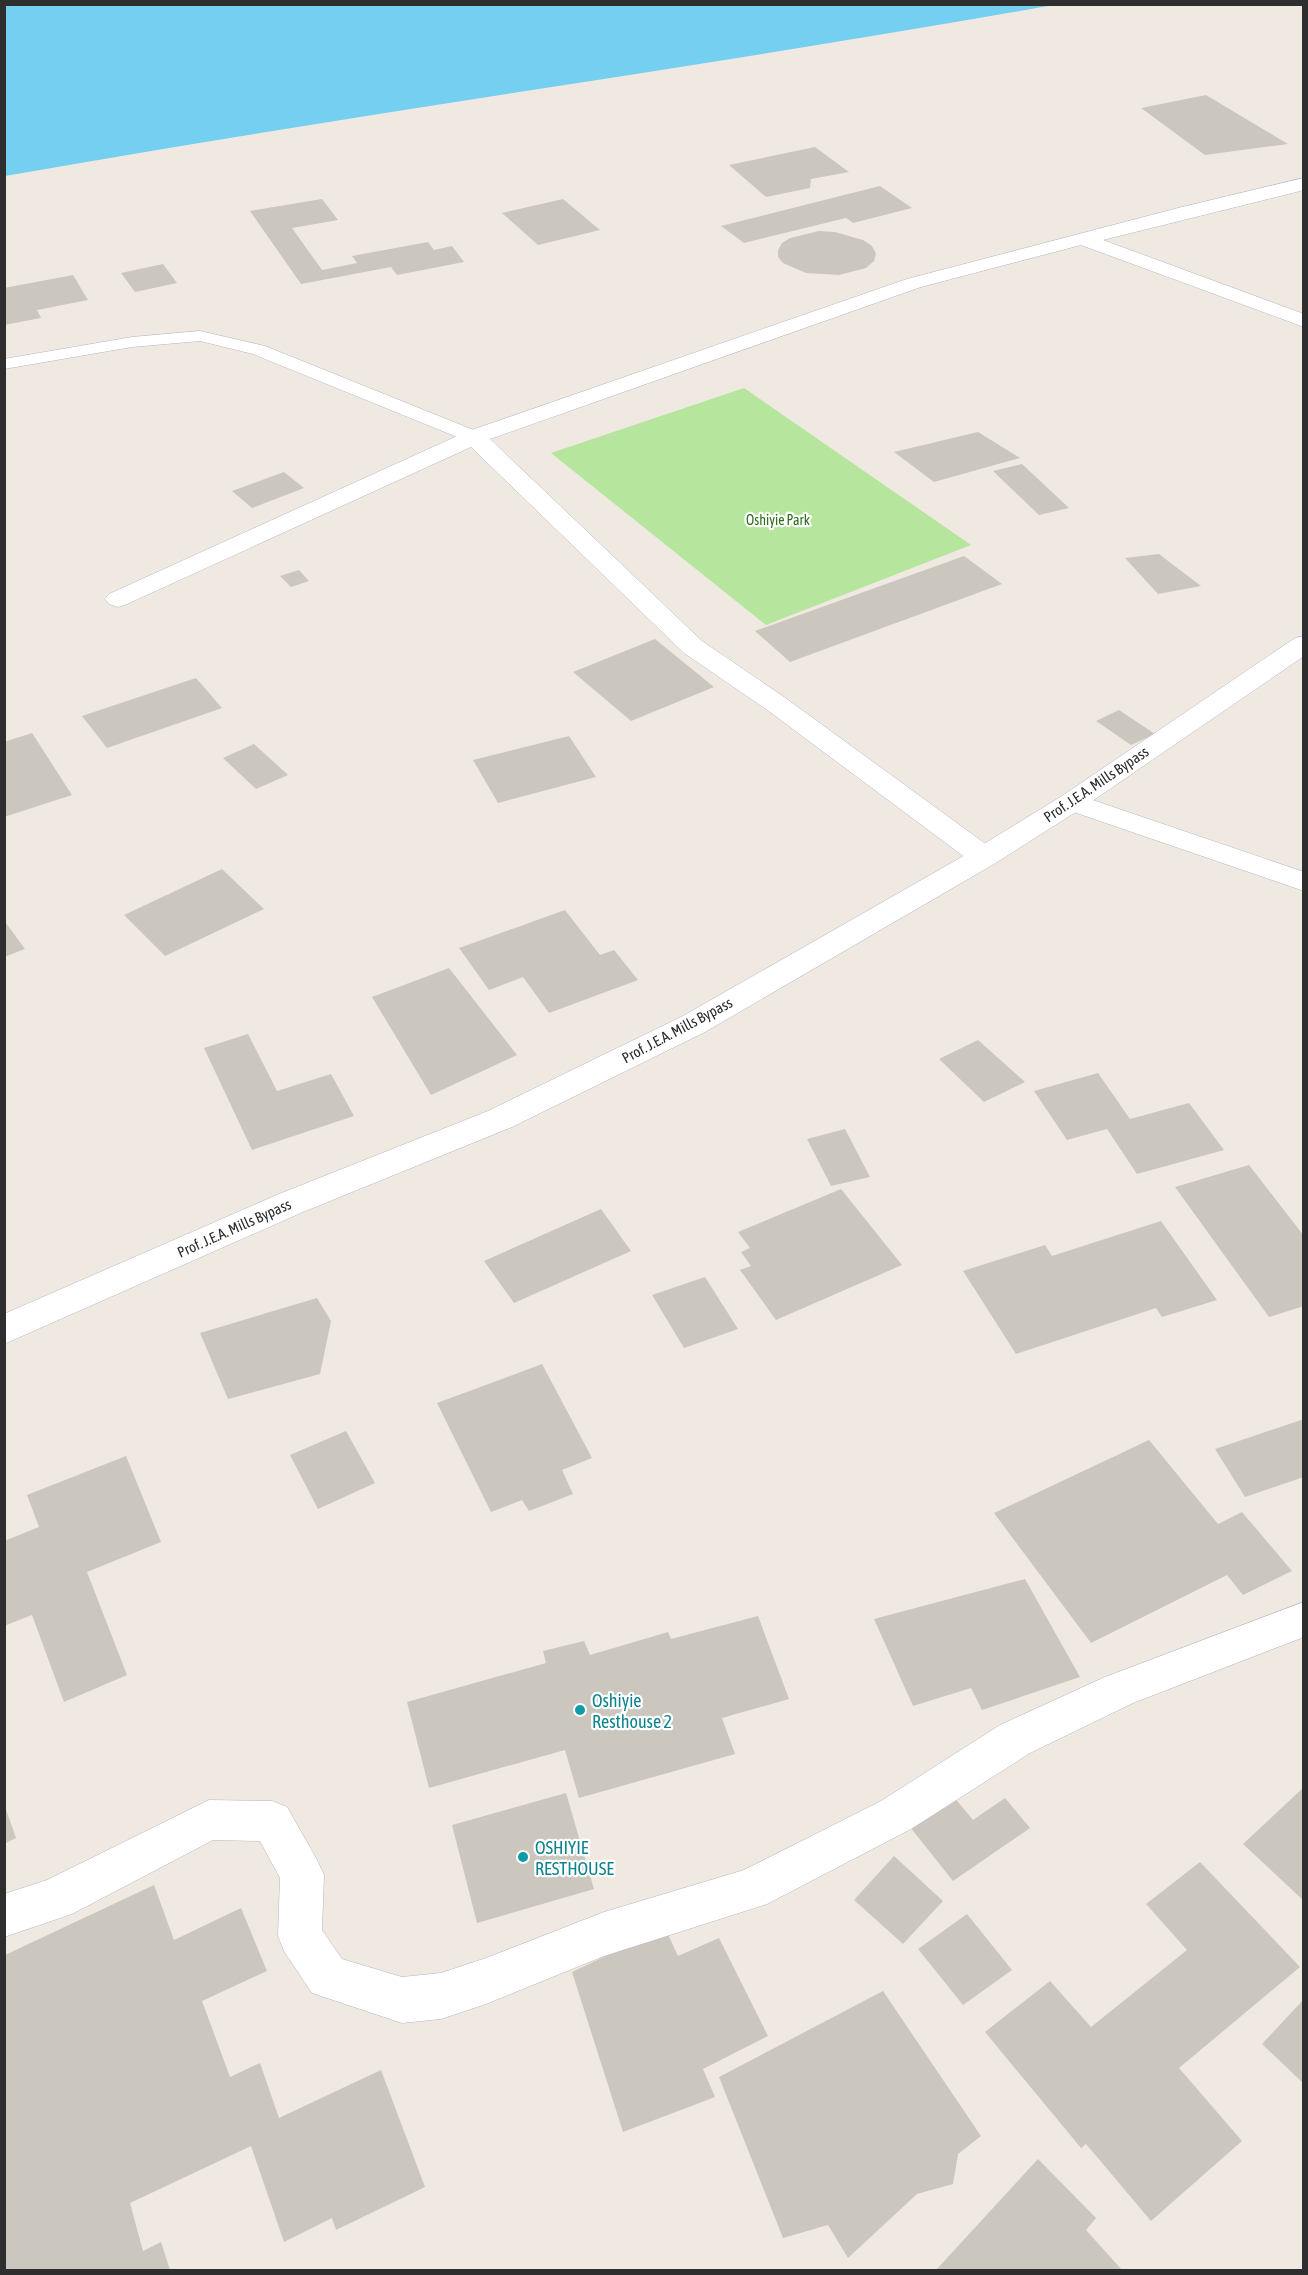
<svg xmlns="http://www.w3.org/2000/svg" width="1308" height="2275" font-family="'Asap Condensed',sans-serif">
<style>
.green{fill:#b6e59e}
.water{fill:#75cff0}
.building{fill:#cbc7bf}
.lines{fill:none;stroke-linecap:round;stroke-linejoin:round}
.lane-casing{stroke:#b4b7c1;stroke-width:1}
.street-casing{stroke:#b4b7c1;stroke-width:1}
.secondary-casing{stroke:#b4b7c1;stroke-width:1}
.lane{fill:#fff;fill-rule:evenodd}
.street{fill:#fff;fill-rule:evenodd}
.secondary{fill:#fff;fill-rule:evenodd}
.culture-dot{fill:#0f9aa8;stroke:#fff;stroke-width:2}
.labels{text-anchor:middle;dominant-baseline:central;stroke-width:4.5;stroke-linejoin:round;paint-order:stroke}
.far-park-label{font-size:14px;fill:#2c6e1b;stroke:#fff}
.street-label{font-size:15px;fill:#2e2e2e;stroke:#fff}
.near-culture-label{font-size:18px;fill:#0d838f;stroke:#fff;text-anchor:start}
</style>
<rect width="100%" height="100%" fill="#efe9e1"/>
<!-- green -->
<path class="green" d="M744,388L971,545L766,625L551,453Z"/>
<!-- water -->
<path class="water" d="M5,4H1054V5C705,67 354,114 5,176Z"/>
<!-- building -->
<path class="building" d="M1206,95L1288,144L1205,155L1141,108Z
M815,147L849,172L811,179L810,188L766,197L729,165Z
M880,186L912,208L853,223L846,218L744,243L721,226Z
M322,199L338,220L292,228L322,270L357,263L352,256L428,242L434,250L452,246L464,262L397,275L391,267L301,284L250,211Z
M563,199L600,230L538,245L502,213Z
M819,231L835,232L863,240L872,246L876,254L874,261L866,268L839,275L806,273L783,263L778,257V250L782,243L790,238Z
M163,264L177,283L135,292L121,273Z
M73,275L88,300L37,310L41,318L4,325V288Z
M978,432L1020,458L934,482L894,452Z
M1022,464L1069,508L1039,515L993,471Z
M284,472L304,488L252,508L232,491Z
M1159,554L1201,586L1158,594L1125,558Z
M964,556L1002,584L790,662L755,631Z
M299,570L309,581L291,587L280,576Z
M655,639L714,687L631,721L573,672Z
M196,678L222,708L107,748L82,716Z
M1119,710L1155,734L1131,745L1096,721Z
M32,733L72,795L4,817V742Z
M569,736L596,777L498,803L473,760Z
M254,744L288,775L256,789L223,758Z
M222,869L264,909L165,956L124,915Z
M565,910L600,955L614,950L638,980L549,1013L523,977L489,990L459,948Z
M4,923H6L25,949L4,957Z
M449,968L517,1055L431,1095L372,997Z
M248,1034L277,1091L331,1074L354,1116L252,1150L204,1048Z
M978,1040L1025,1082L984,1102L939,1059Z
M1098,1073L1130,1119L1189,1103L1224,1150L1137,1174L1107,1129L1067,1140L1034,1091Z
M845,1129L870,1177L831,1186L807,1139Z
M1249,1165L1304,1236V1306L1269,1317L1175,1187Z
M841,1189L902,1265L776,1320L740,1270L751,1266L741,1252L750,1248L738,1232Z
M601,1209L631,1251L514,1303L484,1261Z
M1161,1221L1217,1300L1162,1317L1156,1308L1016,1354L963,1271L1045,1245L1052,1256Z
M705,1277L738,1329L684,1348L652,1295Z
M317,1298L331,1321L320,1374L228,1399L200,1333Z
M542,1364L592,1458L562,1470L573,1494L529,1511L522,1500L491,1512L437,1403Z
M1304,1419V1477L1245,1497L1215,1449Z
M346,1431L375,1483L318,1509L290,1455Z
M1149,1440L1218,1524L1242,1512L1292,1571L1243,1595L1227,1575L1091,1643L994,1513Z
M126,1456L161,1542L87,1572L127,1675L64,1702L32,1615L4,1626V1541L39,1527L27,1495Z
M1025,1579L1080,1677L982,1710L971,1688L913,1706L874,1619Z
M758,1616L789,1699L722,1718L735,1754L579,1798L565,1750L429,1788L407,1702L546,1663L543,1651L584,1641L590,1655L668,1632L671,1639Z
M1304,1787V1901L1243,1844Z
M566,1793L594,1889L477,1923L452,1825Z
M954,1797L973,1820L1005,1798L1030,1828L953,1881L910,1827Z
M4,1804L16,1838L4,1844Z
M894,1856L943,1901L903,1944L854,1900Z
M1200,1862L1300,1967L1179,2068L1242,2141L1151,2221L1086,2144L1081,2148L985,2032L1050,1981L1091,2027L1187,1950L1146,1904Z
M154,1885L174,1940L241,1908L267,1971L202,2001L230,2077L260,2063L279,2118L381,2070L425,2187L336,2230L332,2218L284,2242L251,2146L130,2203L143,2251L161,2242L170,2270H5V1955Z
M967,1914L1012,1970L963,2005L918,1949Z
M665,1928L678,1956L719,1938L768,2036L703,2069L715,2097L623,2132L572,1972Z
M883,1991L981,2136L958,2154L953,2184L917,2194L848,2258L828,2225L783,2238L719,2077Z
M1304,1999V2084L1262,2044Z
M1038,2159L1096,2218L1086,2230L1122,2270H936Z"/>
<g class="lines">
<defs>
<path id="lane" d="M200,331L265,346L481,433L483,437L481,441H467L253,354L200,341L132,347L4,369V359L132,337Z"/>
<path id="street" d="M1304,178V190L1103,240L1304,314V327L1081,245L921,287L490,439L702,641L784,697L994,850L998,857L994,864L984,866L974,864L766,709L684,653L471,447L127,604L118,607L109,604L105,599L109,594L466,432L907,279L1178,208Z
M1072,793L1304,872V891L1062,808L1058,802L1062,796Z
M1304,1602V1637L1133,1703L1030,1753L911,1829L767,1904L604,1956L486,2004L441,2019L402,2023L312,1993L284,1951L278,1936L280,1878L260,1841L213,1840L72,1914L4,1937V1894L47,1880L209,1800L272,1801L287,1807L317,1860L324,1875L322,1930L342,1959L402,1977L441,1973L486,1958L604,1912L744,1870L881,1801L1000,1725L1105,1677Z"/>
<path id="secondary" d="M1304,636V656L1082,808L994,864L705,1032L512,1127L303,1212L4,1344V1314L279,1194L488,1111L683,1016L974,850L1062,796L1295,638Z"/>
</defs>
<!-- lane casing -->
<use href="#lane" class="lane-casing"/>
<!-- street casing -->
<use href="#street" class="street-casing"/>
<!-- secondary casing -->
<use href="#secondary" class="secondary-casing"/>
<!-- lane -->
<use href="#lane" class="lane"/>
<!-- street -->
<use href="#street" class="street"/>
<!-- secondary -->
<use href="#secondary" class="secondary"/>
</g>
<!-- markers -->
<g class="culture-dot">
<circle cx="580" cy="1710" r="6"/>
<circle cx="523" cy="1857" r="6"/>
</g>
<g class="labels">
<!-- far-park labels -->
<g class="far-park-label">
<text x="778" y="520">Oshiyie Park</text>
</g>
<!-- street labels -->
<g class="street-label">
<text transform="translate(1096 784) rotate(-34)">Prof. J.E.A. Mills Bypass</text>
<text transform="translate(677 1030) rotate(-28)">Prof. J.E.A. Mills Bypass</text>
<text transform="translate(234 1228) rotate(-24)">Prof. J.E.A. Mills Bypass</text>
</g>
<!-- near-culture labels -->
<g class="near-culture-label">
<text x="592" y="1700">Oshiyie<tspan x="592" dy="21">Resthouse 2</tspan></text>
<text x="535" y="1847">OSHIYIE<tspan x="535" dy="21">RESTHOUSE</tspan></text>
</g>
</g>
<!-- border -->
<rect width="1308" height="2275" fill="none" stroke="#2e2e2e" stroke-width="12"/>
</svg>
